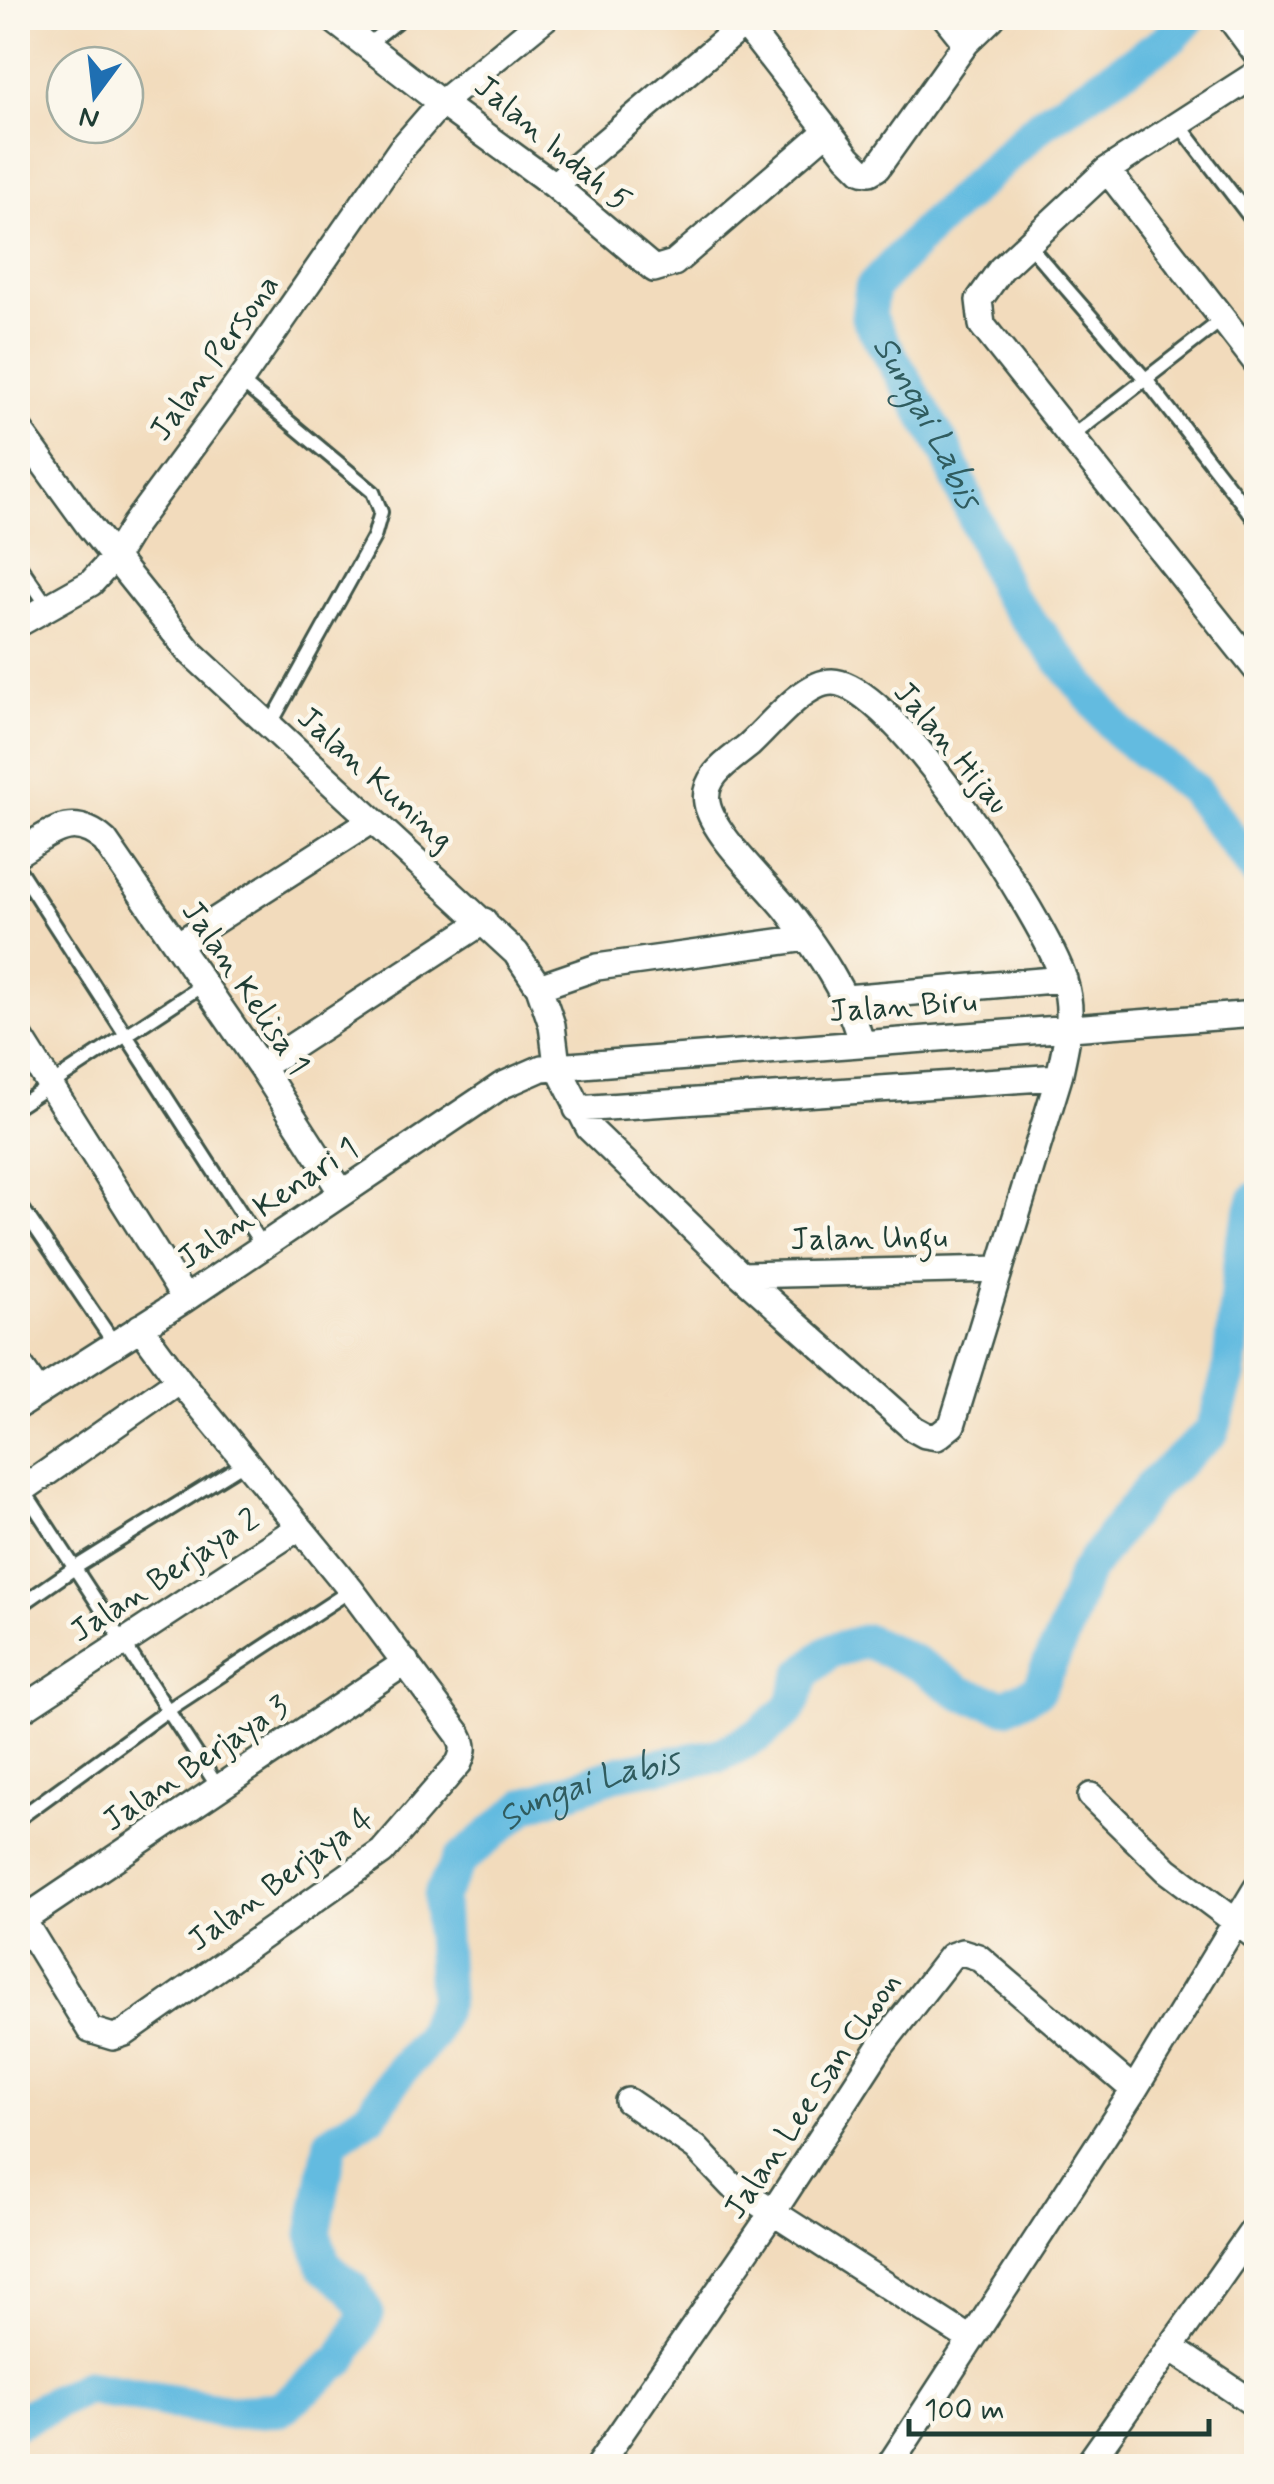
<svg xmlns="http://www.w3.org/2000/svg" width="1274" height="2484" font-family="Mynerve,sans-serif">
<style>
.lines{fill:none;stroke-linecap:round;stroke-linejoin:round}
.river{stroke:#63bbe0;stroke-width:35}
.service-casing{stroke:#3f5548;stroke-width:18}
.minor-casing{stroke:#3f5548;stroke-width:30}
.service{stroke:#fff;stroke-width:12}
.minor{stroke:#fff;stroke-width:25}
.labels{text-anchor:middle;dominant-baseline:central;stroke-width:9;stroke-linejoin:round;paint-order:stroke}
.street-label{font-size:32px;fill:#1f3d34;stroke:#fbf7ec}
.water-label{font-size:35px;font-style:italic;fill:#305c5f;stroke:#fbf7ec}
</style>
<rect width="100%" height="100%" fill="#fbf7ec"/>
<filter id="ink" filterUnits="userSpaceOnUse"><feTurbulence type="fractalNoise" baseFrequency=".01" numOctaves="2"/><feDisplacementMap in="SourceGraphic" scale="20" xChannelSelector="R" yChannelSelector="G"/><feConvolveMatrix kernelMatrix="1 2 1 2 8 2 1 2 1" color-interpolation-filters="sRGB"/></filter>
<filter id="wash" filterUnits="userSpaceOnUse"><feTurbulence type="fractalNoise" baseFrequency=".0048" numOctaves="4" result="noise"/><feDisplacementMap in="SourceGraphic" scale="40" xChannelSelector="R" yChannelSelector="G"/><feGaussianBlur stdDeviation="2.25" result="paint"/><feColorMatrix in="noise" values="0 0 0 0 0 0 0 0 0 0 0 0 0 0 0 0 0 1.4 0 .05"/><feComposite in="paint" operator="in"/></filter>
<g filter="url(#wash)">
<rect width="100%" height="100%" fill="#f2dbbc"/>
<g class="lines">
<!-- river -->
<g class="river">
<path id="s1" d="M1189,18L1173,36L1042,123L925,232L872,288L868,317L946,451L1007,594L1120,733L1193,789L1256,871"/>
<path id="s2" d="M18,2421L86,2387L230,2412L280,2409L341,2360L367,2314L353,2289L324,2265L314,2234L331,2141L371,2114L400,2071L430,2037L445,1999L440,1896L459,1861L526,1805L621,1772L720,1755L760,1734L790,1709L804,1673L830,1651L867,1641L918,1664L963,1694L1006,1706L1038,1690L1066,1628L1084,1575L1113,1535L1153,1484L1212,1432L1229,1373L1242,1243L1256,1199"/>
</g>
</g>
</g>
<g filter="url(#ink)">
<g class="lines">
<defs>
<path id="service" d="M367,45L401,18
M1178,123L1256,225
M1027,243L1147,381L1256,521
M240,381L373,492L381,512L374,537L269,727
M1071,437L1223,319
M18,563L49,608
M18,868L263,1247
M18,1106L204,984
M18,1202L114,1343
M23,1489L218,1787
M18,1607L73,1569L246,1462
M18,1819L165,1712L351,1590"/>
<path id="minor" d="M545,18L441,103L554,185L654,269L674,263L827,131
M740,18L848,157L862,171L870,172L877,168L966,43L992,18
M946,18L966,43
M1230,18L1256,53
M1256,74L1107,170L1001,269L979,300L982,325L997,344L1256,669
M1107,170L1256,362
M554,185L745,23
M18,428L89,526L190,652L516,953L539,987L552,1025L557,1065L589,1128L741,1275L914,1429L925,1435L937,1437L952,1425L1059,1077C1066,1043 1075,1014 1064,980C1046,922 892,681 832,682C804,682 769,727 749,745C731,760 702,776 707,803C712,834 767,884 788,911C818,951 848,994 861,1042
M18,624L91,583L114,558L134,525L240,381L401,149L441,103L331,18
M18,853C50,834 71,811 105,841L261,1067L342,1193
M177,945L372,820
M539,987L597,967L807,938
M846,998L1064,979
M18,1034L185,1299
M261,1067L484,921
M577,1109L1059,1077
M741,1275L1000,1269
M18,1363L38,1392
M18,1406L185,1299L501,1086L542,1068L1256,1014
M18,1493L179,1380
M18,1712L298,1528
M1091,1796L1167,1870L1256,1937
M18,1912L90,2030L113,2037L125,2033L382,1852L459,1763C464,1752 465,1746 459,1735L351,1590L179,1380L140,1327
M23,1920L406,1662
M628,2101L696,2148L732,2186L970,2339
M1171,2348L1256,2405
M598,2466L773,2212L881,2046L951,1956L962,1952L978,1957L1134,2090
M889,2466L1134,2090L1256,1889
M1087,2466L1256,2226"/>
</defs>
<!-- service casing -->
<use href="#service" class="service-casing"/>
<!-- minor casing -->
<use href="#minor" class="minor-casing"/>
<!-- service -->
<use href="#service" class="service"/>
<!-- minor -->
<use href="#minor" class="minor"/>
</g>
</g>
<g class="labels">
<!-- street labels -->
<g class="street-label">
<text transform="translate(552 144) rotate(40)">Jalan Indah 5</text>
<text transform="translate(215 358) rotate(-54)">Jalan Persona</text>
<text transform="translate(951 748) rotate(50)">Jalan Hijau</text>
<text transform="translate(375 779) rotate(42)">Jalan Kuning</text>
<text transform="translate(245 988) rotate(56)">Jalan Kelisa 1</text>
<text transform="translate(903 1007) rotate(-4)">Jalan Biru</text>
<text transform="translate(268 1204) rotate(-34)">Jalan Kenari 1</text>
<text transform="translate(869 1239) rotate(-1)">Jalan Ungu</text>
<text transform="translate(165 1576) rotate(-33)">Jalan Berjaya 2</text>
<text transform="translate(196 1764) rotate(-34)">Jalan Berjaya 3</text>
<text transform="translate(281 1880) rotate(-36)">Jalan Berjaya 4</text>
<text transform="translate(813 2096) rotate(-56)">Jalan Lee San Choon</text>
</g>
<!-- water labels -->
<g class="water-label">
<text stroke="none"><textPath href="#s1" startOffset="568">Sungai Labis</textPath></text>
<text stroke="none"><textPath href="#s2" startOffset="1078">Sungai Labis</textPath></text>
</g>
</g>
<!-- margin -->
<rect width="1274" height="2484" fill="none" stroke="#fbf7ec" stroke-width="60"/>
<!-- north arrow -->
<g transform="translate(95 95) rotate(195)"><circle r="48" fill="#fbf7ec" stroke="#a3ada2" stroke-width="2.5"/>
<path d="M0-8L18 38L0 25L-18 38Z" fill="#1f6fb2"/>
<text y="-15" font-size="28" font-weight="bold" text-anchor="middle" fill="#1f3d34">N</text>
</g>
<!-- scale -->
<path d="M909 2419v15h300v-15" fill="none" stroke="#1f3d34" stroke-width="5"/>
<text x="924" y="2419" font-size="30" fill="#1f3d34" stroke="#fbf7ec" stroke-width="8" paint-order="stroke">100 m</text>
</svg>
